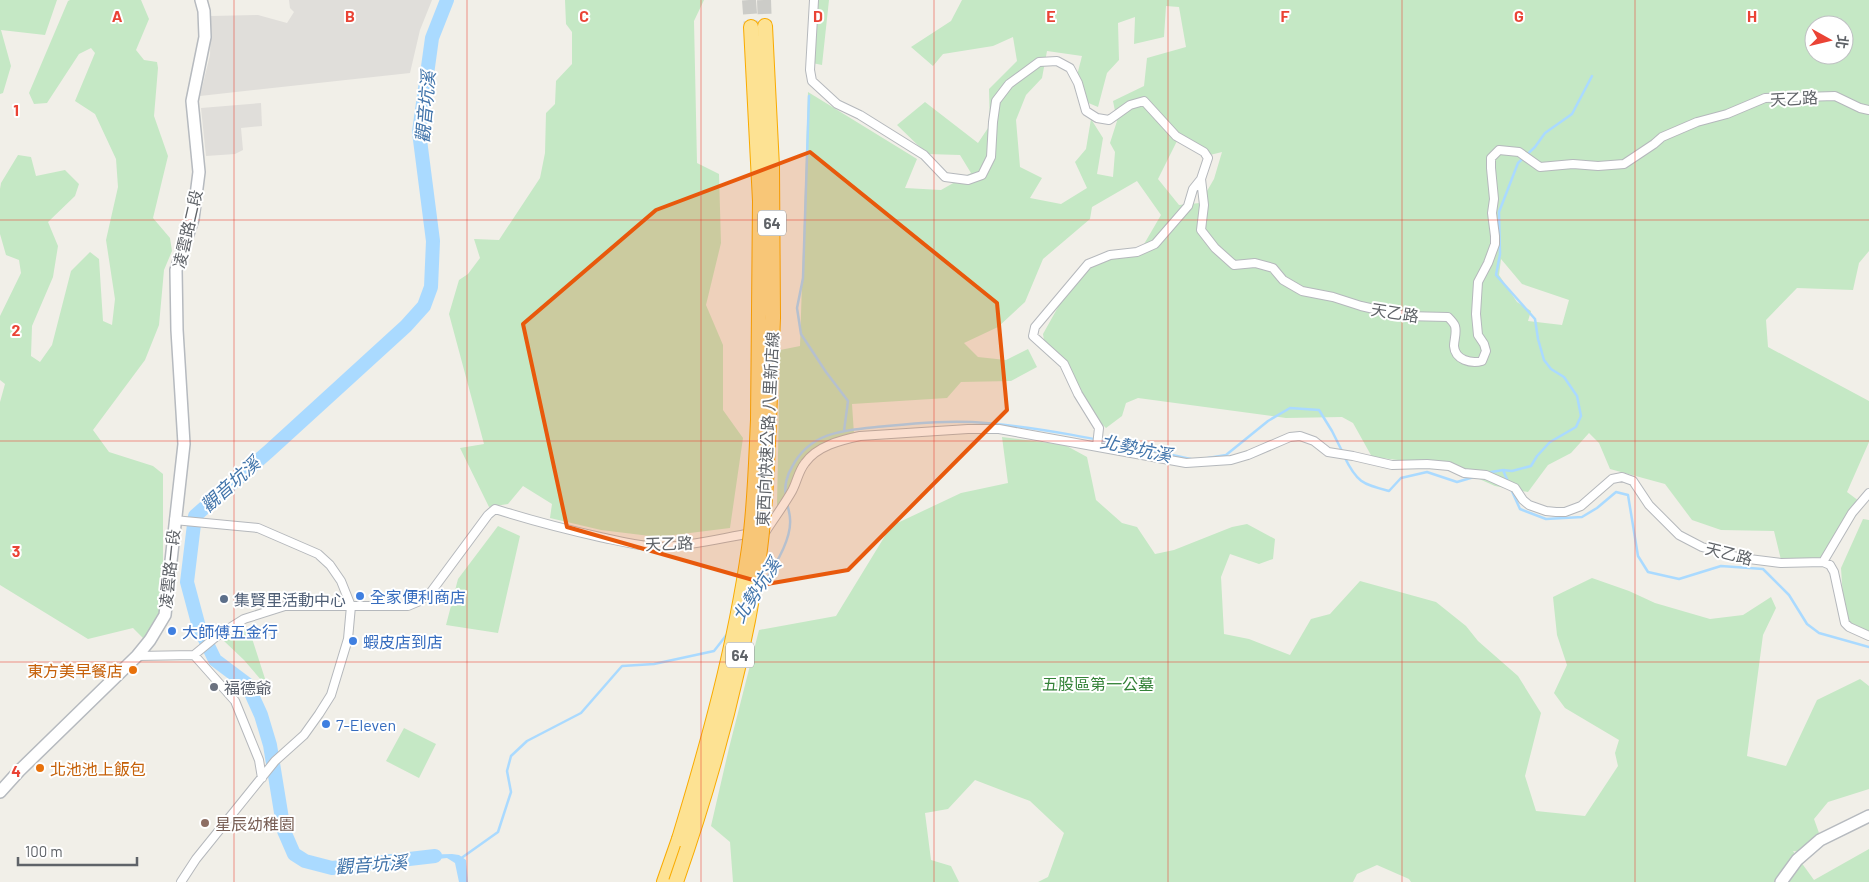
<svg xmlns="http://www.w3.org/2000/svg" width="1869" height="882" font-family="Barlow,'Noto Sans TC',sans-serif">
<style>
.industrial{fill:#e0deda}
.green{fill:#c5e8c5;fill-rule:evenodd}
.water{fill:#aadaff}
.lines{fill:none;stroke-linecap:round;stroke-linejoin:round}
.stream{stroke:#aadaff;stroke-width:2.5}
.river{stroke:#aadaff;stroke-width:14}
.highway-tunnel{stroke:#ccccc8;stroke-width:14;stroke-dasharray:14 7;stroke-linecap:butt}
.street-casing{stroke:#b5b8bc;stroke-width:10}
.secondary-casing{stroke:#b6babf;stroke-width:14}
.highway-casing{stroke:#f9ab00;stroke-width:16}
.street{stroke:#fff;stroke-width:8}
.secondary{stroke:#fff;stroke-width:11}
.highway{stroke:#fde293;stroke-width:14}
.highway-bridge-casing{stroke:#f9ab00;stroke-width:16;stroke-linecap:butt}
.highway-bridge{stroke:#fde293;stroke-width:14}
.marked{fill:#e8590c;fill-opacity:0.2;stroke:#e8590c;stroke-width:4;stroke-linejoin:round}
.grid{fill:none;stroke:#ea4335;stroke-width:1;stroke-opacity:0.55}
.shop-dot{fill:#3f7fe0;stroke:#fff;stroke-width:2}
.service-dot{fill:#5c6f8a;stroke:#fff;stroke-width:2}
.food-dot{fill:#e8710a;stroke:#fff;stroke-width:2}
.worship-dot{fill:#6b7280;stroke:#fff;stroke-width:2}
.education-dot{fill:#8d6e63;stroke:#fff;stroke-width:2}
.labels{text-anchor:middle;dominant-baseline:central;stroke-width:4;stroke-linejoin:round;paint-order:stroke}
.shield{fill:#fff;stroke:#8f9295;stroke-width:1}
.shield-label{font-size:15px;font-weight:bold;fill:#5f6368}
.street-label{font-size:16px;fill:#5f6368;stroke:#fff}
.shop-label{font-size:16px;fill:#366cbe;stroke:#fff;text-anchor:start}
.service-label{font-size:16px;fill:#4e5e75;stroke:#fff;text-anchor:start}
.food-label{font-size:16px;fill:#c56008;stroke:#fff;text-anchor:end}
.park-label{font-size:16px;fill:#348238;stroke:#fff}
.worship-label{font-size:16px;fill:#5b616d;stroke:#fff;text-anchor:start}
.education-label{font-size:16px;fill:#785e54;stroke:#fff;text-anchor:start}
.water-label{font-size:18px;font-style:italic;fill:#4174aa;stroke:#fff}
.grid-label{font-size:16px;text-anchor:middle;font-weight:bold;fill:#ea4335;stroke:#fff;stroke-width:4;stroke-linejoin:round;paint-order:stroke}
</style>
<rect width="100%" height="100%" fill="#f1efe8"/>
<!-- industrial -->
<path class="industrial" d="M289,0H432L420,30L410,73L200,96L210,55L211,16L258,15L287,23L294,12L290,8Z
M261,103L262,126L241,128L243,150L235,154L206,156L201,108Z"/>
<!-- green -->
<path class="green" d="M0,0H57L45,35L1,30L11,66L3,93L0,94Z
M70,0H141L149,19L136,50L144,60L157,62L158,68L154,116L168,156L153,218L170,238L172,251L164,270L159,325L145,360L93,430L109,452L153,466L163,474V608L144,639L133,628L88,639L0,585V402L5,384L0,380V316L21,273L19,260L6,255L0,234V189L1,183L18,155L31,157L36,176L65,170L79,184L75,196L48,222L58,246L53,277L32,326L31,356L40,362L52,345L71,271L90,252L99,259L103,321L112,325L115,299L106,240L118,187L116,159L95,114L75,101L95,53L91,48L79,54L47,103L34,104L29,93L68,1Z
M565,0H704L694,21L697,163L719,174L721,243L706,305L723,345V410L743,438L730,528L658,537L601,530L550,518L552,504L523,486L508,504L489,507L460,448L484,444L449,314L459,280L468,274L480,258L474,239L499,240L540,178L545,153L546,113L555,104L556,81L572,64V32L566,24Z
M818,0H829L822,65L812,63Z
M962,0H1869V251L1859,263L1853,290L1797,288L1766,320L1768,347L1869,401V442L1847,492L1863,504L1829,559L1781,560L1774,531L1721,530L1692,520L1665,484L1610,469L1599,443L1589,433L1571,453L1548,465L1528,492L1495,486L1450,466L1372,457L1353,423L1342,417L1286,418L1138,398L1126,403L1122,416L1106,428L1092,414L1076,380L1046,354L1043,334L1072,282L1099,261L1140,251L1161,215L1137,181L1092,207L1090,219L1043,259L1025,302L998,327L964,343L978,357L1006,360L1028,349L1037,367L1011,381L961,382L947,398L852,404L854,434L810,454L786,506L777,505L780,350L800,346L808,92L917,159L905,188L941,190L971,173L960,155L927,154L897,125L925,102L978,143L990,125L989,89L1017,61L1013,37L993,46L943,54L933,66L911,47L951,21ZM1166,6L1179,7L1186,47L1147,58L1144,86L1113,101L1117,121L1110,143L1115,152L1113,177L1097,174L1103,138L1091,119L1086,149L1075,162L1087,188L1061,204L1030,198L1042,178L1020,167L1016,120L1026,95L1042,78L1047,51L1082,56L1074,87L1079,99L1098,107L1107,73L1119,60L1118,23L1135,17L1134,44L1164,37ZM1814,25H1844V55H1814ZM1177,141L1206,156L1222,152L1214,179L1200,203L1179,205L1158,179ZM1501,259L1522,284L1569,300L1562,325L1528,321L1531,311L1517,302L1499,275Z
M1002,437L1065,445L1087,457L1096,500L1122,523L1137,527L1155,554L1174,550L1232,527L1247,524L1275,539L1273,559L1259,564L1230,554L1221,577L1224,634L1249,639L1290,655L1311,619L1330,614L1360,581L1436,602L1466,626L1478,641L1518,676L1541,713L1525,776L1536,811L1585,816L1618,766L1615,753L1619,740L1565,708L1554,693L1567,665L1557,635L1553,597L1592,578L1629,591L1655,603L1710,619L1743,615L1771,597L1776,608L1763,635L1747,756L1786,766L1817,700L1860,679L1869,686V789L1828,802L1814,819L1819,833L1800,852L1793,851L1814,880L1869,849V882H1411L1409,879L1377,865L1357,874L1353,882H1038L1048,877L1064,833L1030,801L975,780L948,809L925,813L931,860L951,866L959,882H733L730,842L711,826L729,748L759,630L836,616L891,526L961,493L1008,483Z
M1863,519L1869,520V635L1845,629L1841,568Z
M498,526L520,536L498,633L446,625L458,579Z
M242,628L249,629L268,688L244,660L224,641Z
M404,728L436,744L419,778L386,761Z"/>
<!-- water -->
<path class="water" d="M452,854L459,855L466,860L468,882H459L455,863L447,858L418,861L415,855Z"/>
<g class="lines">
<!-- stream -->
<path class="stream" d="M809,96L803,278L797,308L801,334L826,372L848,401L844,431
M1344,456C1357,483 1363,484 1389,491L1401,478L1427,472L1457,482L1474,477
M1208,458L1226,455L1268,421L1290,408L1319,410L1332,431L1342,451
M1503,470L1509,484
M1486,473L1503,470L1512,471L1531,466L1537,456L1550,442L1576,427L1581,416L1577,396L1564,377L1551,369L1544,360L1538,339L1535,319L1496,275L1500,254L1499,212L1518,163L1535,147L1545,133L1572,114L1592,76
M1511,489L1520,509L1546,519L1582,517L1597,508L1616,492L1628,495L1638,556L1648,572L1679,579L1721,566L1763,569L1789,595L1807,624L1819,633L1869,647
M786,495C784,486 787,475 792,467C811,429 850,430 887,426C919,423 953,420 986,423C1055,429 1123,445 1191,459
M760,588C772,571 792,540 790,519C790,514 788,508 787,503
M460,859L498,832L511,792L507,771L511,756L527,741L581,713L622,666L654,664L714,651L728,633"/>
<!-- river -->
<path class="river" d="M435,856L332,868L305,861L294,854L284,831L270,745L261,715L247,684L215,660L199,627L187,582L195,516L269,451L406,326L424,306L431,287L433,241L419,132L432,38L447,0"/>
<!-- highway-tunnel -->
<path class="highway-tunnel" d="M749,0L751,27
M764,0L765,26"/>
<defs>
<path id="street" d="M814,0L810,70L812,81L837,104L860,115L924,155L945,177L968,180L982,175L991,157L993,122L996,101L1009,84L1039,62L1057,61L1070,68L1078,83L1086,111L1097,118L1109,120L1130,105L1144,101L1176,136L1204,152L1208,158L1201,179
M1097,446L1099,428L1078,394L1064,364L1033,336L1035,327L1088,264L1110,255L1137,252L1155,244L1188,206L1193,189L1201,179L1204,205L1201,230L1215,248L1234,265L1255,263L1273,268L1283,280L1302,291L1333,297L1361,306L1405,316L1448,317C1451,320 1454,323 1455,326C1457,333 1454,340 1454,346C1455,360 1471,364 1482,361L1486,351L1484,344L1478,335L1476,314L1478,282L1488,263L1495,244V236L1492,213L1494,199L1491,168V158L1499,150L1519,152L1540,167L1573,164L1598,166L1624,164L1654,144L1662,137L1697,122L1727,114L1765,98L1835,96L1860,108L1869,110
M174,520L258,528L318,554L330,565L341,581L351,606L348,639L331,695L319,714L304,735L275,761L196,859L181,882
M764,531H766C775,517 784,505 792,491C797,482 798,472 805,463C817,446 841,440 860,436L968,429H999L1186,463L1231,460L1248,455L1290,437L1300,436L1314,441L1328,452L1353,456L1392,465L1427,464L1449,466L1464,473L1486,475L1515,488L1523,500L1529,505L1546,511L1556,512H1565L1581,506L1612,479L1622,477L1633,481L1649,505L1679,535L1702,547L1741,558L1781,563L1823,562L1830,565L1834,572L1845,623L1849,627L1869,636
M1823,562L1852,513L1869,493
M194,655L217,636L244,619L285,606H408L420,601L431,592L488,515L495,509C530,520 564,529 600,537C619,541 641,547 661,547C691,546 722,538 752,533
M194,655L235,701L259,760L262,778
M137,656L194,655"/>
<path id="secondary" d="M0,792L19,771L137,656L150,640L165,615L184,444L177,330L176,270L193,219L199,172L192,101L205,37L204,11L201,0
M1781,882L1797,860L1820,840L1869,816"/>
<path id="highway" d="M765,26L772,167L773,318L769,421
M751,27L760,201L758,420
M664,882L679,839"/>
</defs>
<!-- street casing -->
<use href="#street" class="street-casing"/>
<!-- secondary casing -->
<use href="#secondary" class="secondary-casing"/>
<!-- highway casing -->
<use href="#highway" class="highway-casing"/>
<!-- street -->
<use href="#street" class="street"/>
<!-- secondary -->
<use href="#secondary" class="secondary"/>
<!-- highway -->
<use href="#highway" class="highway"/>
<defs>
<path id="highway-bridge" d="M679,839C708,744 735,647 749,548C755,506 756,462 758,420
M676,882C712,779 741,672 758,564C765,516 767,469 769,421"/>
</defs>
<!-- highway-bridge casing -->
<use href="#highway-bridge" class="highway-bridge-casing"/>
<!-- highway-bridge -->
<use href="#highway-bridge" class="highway-bridge"/>
</g>
<!-- marked area -->
<path class="marked" d="M810,152L997,303L1007,410L848,570L767,584L567,527L523,324L656,210Z"/>
<!-- grid -->
<path class="grid" d="M234,0V882M467,0V882M701,0V882M934,0V882M1168,0V882M1402,0V882M1635,0V882M0,220H1869M0,441H1869M0,662H1869"/>
<!-- markers -->
<g class="shop-dot">
<circle cx="360" cy="596" r="5"/>
<circle cx="172" cy="631" r="5"/>
<circle cx="353" cy="641" r="5"/>
<circle cx="326" cy="724" r="5"/>
</g>
<circle class="service-dot" cx="224" cy="599" r="5"/>
<g class="food-dot">
<circle cx="133" cy="670" r="5"/>
<circle cx="40" cy="768" r="5"/>
</g>
<circle class="worship-dot" cx="214" cy="687" r="5"/>
<circle class="education-dot" cx="205" cy="823" r="5"/>
<g class="labels">
<!-- shield labels -->
<g class="shield">
<rect x="758" y="210.5" width="28" height="25" rx="4"/>
<rect x="726" y="642.5" width="28" height="25" rx="4"/>
</g>
<g class="shield-label">
<text x="772" y="223">64</text>
<text x="740" y="655">64</text>
</g>
<!-- street labels -->
<g class="street-label">
<text transform="translate(1794 98) rotate(-3)">天乙路</text>
<text transform="translate(187 229) rotate(-77)">凌雲路二段</text>
<text transform="translate(1395 312) rotate(9)">天乙路</text>
<text transform="translate(767 429) rotate(-87)">東西向快速公路 八里新店線</text>
<text transform="translate(669 543) rotate(-2)">天乙路</text>
<text transform="translate(1729 553) rotate(14)">天乙路</text>
<text transform="translate(169 569) rotate(-84)">凌雲路一段</text>
</g>
<!-- shop labels -->
<g class="shop-label">
<text x="370" y="596">全家便利商店</text>
<text x="182" y="631">大師傅五金行</text>
<text x="363" y="641">蝦皮店到店</text>
<text x="336" y="724">7-Eleven</text>
</g>
<!-- service labels -->
<g class="service-label">
<text x="234" y="599">集賢里活動中心</text>
</g>
<!-- food labels -->
<g class="food-label">
<text x="123" y="670">東方美早餐店</text>
<text x="50" y="768" text-anchor="start">北池池上飯包</text>
</g>
<!-- park labels -->
<g class="park-label">
<text x="1098" y="683">五股區第一公墓</text>
</g>
<!-- worship labels -->
<g class="worship-label">
<text x="224" y="687">福德爺</text>
</g>
<!-- education labels -->
<g class="education-label">
<text x="215" y="823">星辰幼稚園</text>
</g>
<!-- water labels -->
<g class="water-label">
<text transform="translate(425 107) rotate(-85)">觀音坑溪</text>
<text transform="translate(1136 448) rotate(12)">北勢坑溪</text>
<text transform="translate(230 484) rotate(-42)">觀音坑溪</text>
<text transform="translate(756 590) rotate(-57)">北勢坑溪</text>
<text transform="translate(371 864) rotate(-4)">觀音坑溪</text>
</g>
</g>
<g class="grid-label">
<text x="117" y="22">A</text>
<text x="350" y="22">B</text>
<text x="584" y="22">C</text>
<text x="818" y="22">D</text>
<text x="1051" y="22">E</text>
<text x="1285" y="22">F</text>
<text x="1519" y="22">G</text>
<text x="1752" y="22">H</text>
<text x="16" y="116">1</text>
<text x="16" y="336">2</text>
<text x="16" y="557">3</text>
<text x="16" y="777">4</text>
</g>
<!-- north arrow -->
<g transform="translate(1829 40) rotate(98)"><circle r="24" fill="#ffffff" stroke="#bfc1c3"/>
<path d="M0-4L9 19L0 12L-9 19Z" fill="#ea4335"/>
<text y="-8" font-size="14" font-weight="bold" text-anchor="middle" fill="#5f6368">北</text>
</g>
<!-- scale -->
<path d="M18 857v8h119v-8" fill="none" stroke="#5f6368" stroke-width="2.5"/>
<text x="25" y="857" font-size="15" fill="#5f6368" stroke="#ffffff" stroke-width="4" paint-order="stroke">100 m</text>
</svg>
